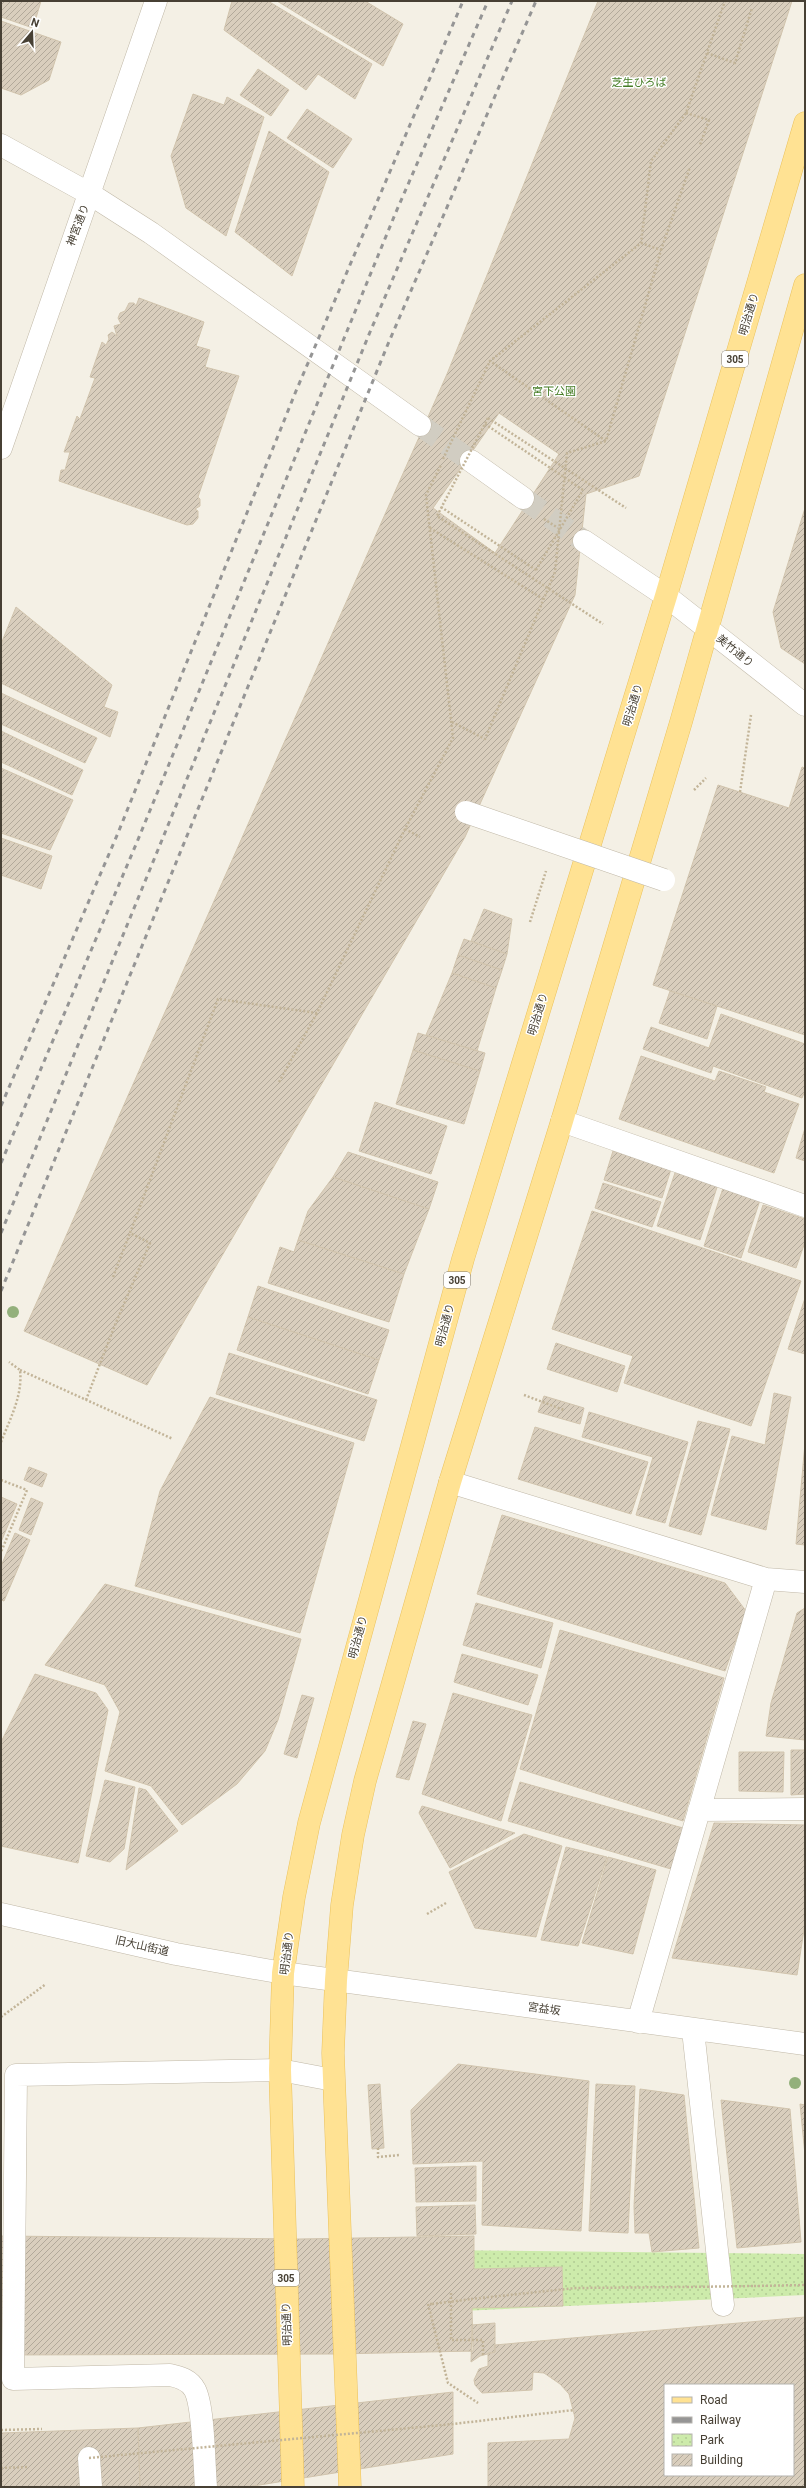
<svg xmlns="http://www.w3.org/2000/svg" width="806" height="2488" font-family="Roboto,'Noto Sans JP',sans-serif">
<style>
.park{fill:url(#park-dots)}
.building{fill:url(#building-hatch);stroke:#d1c4ad;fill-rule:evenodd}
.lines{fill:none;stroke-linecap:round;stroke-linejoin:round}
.minor-tunnel{stroke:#d1cdc2;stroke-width:22;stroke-dasharray:22 11;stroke-linecap:butt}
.minor-casing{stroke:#c0b8a7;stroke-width:23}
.major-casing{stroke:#ebc25c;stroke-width:23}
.path{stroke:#c2b498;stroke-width:2.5;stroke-dasharray:2 2;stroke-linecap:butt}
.minor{stroke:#fff;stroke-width:22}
.major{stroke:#ffe293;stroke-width:22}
.rail{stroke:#959595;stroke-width:3;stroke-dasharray:5 5;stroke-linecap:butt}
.minor-bridge-casing{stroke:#c0b8a7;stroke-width:23;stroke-linecap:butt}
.path-bridge{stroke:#c2b498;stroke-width:2.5;stroke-dasharray:2 2;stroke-linecap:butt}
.minor-bridge{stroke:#fff;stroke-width:22}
.tree{fill:#93b07b}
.labels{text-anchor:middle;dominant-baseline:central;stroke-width:3;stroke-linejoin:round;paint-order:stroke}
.shield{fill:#fff;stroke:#7e7971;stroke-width:1}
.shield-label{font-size:10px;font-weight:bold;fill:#474034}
.park-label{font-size:11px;fill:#447c24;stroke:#fff}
.street-label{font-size:11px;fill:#474034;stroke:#fff}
</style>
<defs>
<pattern id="park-dots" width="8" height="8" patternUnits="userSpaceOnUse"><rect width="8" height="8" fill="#cdebab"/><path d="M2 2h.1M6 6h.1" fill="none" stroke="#b1cb94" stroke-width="1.8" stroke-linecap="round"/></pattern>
<pattern id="building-hatch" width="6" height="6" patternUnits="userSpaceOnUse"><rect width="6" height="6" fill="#d9cebd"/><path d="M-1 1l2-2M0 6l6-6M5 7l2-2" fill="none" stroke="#b2a99a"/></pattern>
</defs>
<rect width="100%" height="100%" fill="#f4f0e5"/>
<!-- park -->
<path class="park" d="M431,2250L805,2254V2295L418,2313Z"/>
<!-- building -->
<path class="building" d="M1,1H41L33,28L1,17Z
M232,1H268L372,64L355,99L318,74L306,90L224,30Z
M277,1H365L403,24L383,66Z
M598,1H792L639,476L586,494L575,595L465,837L147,1385L24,1331L447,374ZM499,413L559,454L495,553L433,508Z
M1,21L61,42L49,80L21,95L1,88Z
M258,69L289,90L271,116L240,95Z
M193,94L224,105L227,97L264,117L226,236L186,208L171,156Z
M307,109L352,139L333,168L287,138Z
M269,131L329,172L292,276L235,232Z
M139,298L204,322L196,346L210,350L205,367L239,376L198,497L200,499V506L195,509L198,511V518L193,524L187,525L59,481L61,470H65L70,452H64L77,416L80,419L95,378L90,377L102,342L106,345L109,339L108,335L112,332L117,336L114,326L121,324L118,318L120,313L125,311L129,303H134L136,306Z
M805,508V664L781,648L773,612Z
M16,607L112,685L104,707L118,712L110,737L1,683V644Z
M1,693L97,738L85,763L1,724Z
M1,731L83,770L72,795L1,762Z
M802,767L805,768V1035L653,985L718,785L789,808Z
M1,768L73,800L50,850L1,833Z
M1,838L52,856L41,889L1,875Z
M484,909L512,919L507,954L471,941Z
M464,939L507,954L502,970L458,955Z
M458,955L502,970L496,988L452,973Z
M452,973L496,988L477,1051L426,1035Z
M670,991L717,1006L707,1039L659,1023Z
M721,1014L805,1044V1091L802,1098L713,1066L711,1073L643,1049L651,1027L709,1048Z
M418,1033L485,1053L480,1071L413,1050Z
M413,1050L480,1071L464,1124L396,1104Z
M641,1056L715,1081L719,1071L766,1087L764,1092L799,1104L774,1173L619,1119Z
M375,1102L447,1126L431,1174L359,1151Z
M805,1128V1161L796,1158Z
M613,1151L671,1169L662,1198L604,1180Z
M348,1152L438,1182L429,1209L333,1177Z
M677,1167L719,1181L700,1240L657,1226Z
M333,1177L429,1209L404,1274L298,1240L308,1211Z
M603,1183L661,1202L652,1227L595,1208Z
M724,1185L761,1197L741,1258L704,1246Z
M763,1205L805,1219V1242L796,1268L748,1252Z
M592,1211L801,1281L751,1426L624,1383L633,1356L552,1329Z
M298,1240L404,1274L389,1322L268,1283L280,1247L294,1252Z
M258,1286L389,1330L379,1360L248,1317Z
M805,1298V1354L788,1349Z
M248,1317L379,1360L368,1394L237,1350Z
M556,1343L625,1366L617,1392L547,1369Z
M229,1353L377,1400L364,1441L216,1394Z
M774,1393L791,1397L766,1530L711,1515L732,1436L765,1445Z
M544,1396L584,1408L580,1424L538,1412Z
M210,1397L354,1443L300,1633L135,1586L160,1491Z
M589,1412L688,1442L665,1523L636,1515L653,1457L582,1437Z
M698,1421L730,1429L701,1535L669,1526Z
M535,1427L648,1462L631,1514L518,1479Z
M805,1443V1545L796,1544Z
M29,1467L47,1474L42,1487L24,1480Z
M1,1497L17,1504L1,1542Z
M31,1498L43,1503L31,1535L19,1530Z
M502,1515L725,1583L746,1611L725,1671L477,1594Z
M15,1533L30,1540L4,1601L1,1600V1566Z
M105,1584L301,1639L278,1720L265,1751L237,1784L182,1825L151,1786L105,1771L120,1712L105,1685L45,1665Z
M476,1603L553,1623L541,1668L463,1645Z
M805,1608V1740L766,1736L771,1703L797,1613Z
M560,1630L724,1678L683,1821L520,1769Z
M462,1654L538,1675L528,1705L454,1682Z
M35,1674L96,1693L108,1710L78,1863L1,1846V1742Z
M453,1693L532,1715L501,1821L422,1794Z
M302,1695L314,1698L297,1758L284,1754Z
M413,1721L426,1724L409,1780L396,1777Z
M791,1750H805V1794L791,1795Z
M739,1752H784L783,1792L739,1791Z
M105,1780L135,1787L124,1849L110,1862L86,1856Z
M520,1782L683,1828L671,1869L508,1821Z
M139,1788L146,1790L178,1831L126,1870Z
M422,1806L515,1833L450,1868L419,1813Z
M714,1823L805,1825V1923L797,1975L672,1958Z
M524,1834L562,1846L536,1937L475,1928L449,1872Z
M566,1847L607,1857L578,1946L541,1940Z
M608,1857L656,1870L633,1954L582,1943Z
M458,2064L589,2081L581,2231L482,2225L483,2161L413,2164L411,2110Z
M380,2084L384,2148L372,2149L368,2085Z
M596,2084L635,2086L628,2233L589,2231Z
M640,2089L684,2095L699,2248L652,2252L649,2233H635L634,2206Z
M721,2100L790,2109L801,2242L737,2248Z
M800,2104L805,2105V2155Z
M476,2166V2201L416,2202L415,2168Z
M475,2205L476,2234L417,2236L416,2207Z
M1,2236L299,2239L474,2236V2269L562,2267L563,2306L472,2308L473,2351L336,2354L1,2355Z
M805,2317V2487H488V2443L569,2439L575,2418L569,2394L560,2384L544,2373L533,2372L532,2390L482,2393L475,2385L474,2380L479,2369L488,2366V2353L495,2352V2345ZM665,2385H793V2475H665Z
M495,2323V2352L480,2356L471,2362L472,2325Z
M453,2392V2454L247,2487H140L138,2428Z
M138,2428L140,2487H1V2433Z"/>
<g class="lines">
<!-- minor-tunnel -->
<path class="minor-tunnel" d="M420,425L471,461
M523,498L584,541"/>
<defs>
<path id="minor" d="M1,145L90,194L151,233L420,425
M1,448L156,1
M471,461L523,498
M584,541L666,596L805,705
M562,1121L805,1206
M450,1482L766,1579L805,1582
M699,1810L805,1809
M1,1914L176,1954L283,1973L805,2044
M638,2022L766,1579
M693,2030L723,2305
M89,2458L91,2487
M206,2487C204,2464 204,2408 195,2390C190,2380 180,2377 170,2375L13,2379L16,2075L280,2070L333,2080"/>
<path id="major" d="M293,2487L280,2070L283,1973L294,1897L309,1823L463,1259L666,596L805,123
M350,2487L333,2053L336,1980L342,1905L353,1835L365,1781L450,1482L562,1121L681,722L805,285"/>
</defs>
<!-- minor casing -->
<use href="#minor" class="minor-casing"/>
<!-- major casing -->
<use href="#major" class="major-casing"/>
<!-- path -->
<path class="path" d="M707,53L735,63L752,8
M686,113L709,120L700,145
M641,243L661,250L606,441L490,361L641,243L651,161L686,113L725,1
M661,250L690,167
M488,418L626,508
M485,424L583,490
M441,507L536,570
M544,519L558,528
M430,528L543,599
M452,722L485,739L555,572L556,562
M694,790L706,778
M740,792L751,715
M405,829L420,837
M530,922L546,871
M279,1082L317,1013
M113,1277L130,1233
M20,1370L173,1439
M524,1395L564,1410
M86,1400L115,1325L150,1243L130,1233L218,999L317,1013L405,829L453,738L426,495L441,465
M1,1442C10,1419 23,1395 20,1370L9,1362
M1,1480L27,1490L1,1552
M427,1914L446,1903
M1,2017L46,1984
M378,2148V2157L400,2155
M754,2286L805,2285
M451,2293V2340H483V2355
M471,2299L576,2288L687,2287
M432,2304H428L448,2383L478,2403
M1,2430L42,2429
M1,2468L27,2467"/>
<!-- minor -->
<use href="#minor" class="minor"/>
<!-- major -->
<use href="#major" class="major"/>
<!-- rail -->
<path class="rail" d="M1,1106L118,833L296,391L463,1
M1,1163L137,842L396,212L488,1
M1,1233L370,332L512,1
M1,1291L388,344L536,1"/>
<defs>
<path id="minor-bridge" d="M466,812L664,880"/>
</defs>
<!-- minor-bridge casing -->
<use href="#minor-bridge" class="minor-bridge-casing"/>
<!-- path-bridge -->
<path class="path-bridge" d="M488,418L437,516L603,624
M443,459L490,361
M556,562L567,453L606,441
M536,570L583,490
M687,2287L754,2286
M432,2304L471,2299
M89,2458L453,2424L574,2410"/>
<!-- minor-bridge -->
<use href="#minor-bridge" class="minor-bridge"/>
</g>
<!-- trees -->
<g class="tree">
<circle cx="13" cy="1312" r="6"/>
<circle cx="795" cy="2083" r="6"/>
</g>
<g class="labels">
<!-- shield labels -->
<g class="shield">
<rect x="722" y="351" width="26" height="16" rx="3"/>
<rect x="444" y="1272" width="26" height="16" rx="3"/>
<rect x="273" y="2270" width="26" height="16" rx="3"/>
</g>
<g class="shield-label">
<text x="735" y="359">305</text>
<text x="457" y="1280">305</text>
<text x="286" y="2278">305</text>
</g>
<!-- park labels -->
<g class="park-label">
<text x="639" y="82">芝生ひろば</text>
<text x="554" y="391">宮下公園</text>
</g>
<!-- street labels -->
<g class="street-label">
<text transform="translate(78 225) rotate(-69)">神宮通り</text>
<text transform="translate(749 314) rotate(-74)">明治通り</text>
<text transform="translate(735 651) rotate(39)">美竹通り</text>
<text transform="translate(633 705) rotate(-73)">明治通り</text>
<text transform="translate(538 1014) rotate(-73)">明治通り</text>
<text transform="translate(445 1325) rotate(-75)">明治通り</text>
<text transform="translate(358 1637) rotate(-75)">明治通り</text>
<text transform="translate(142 1946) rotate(13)">旧大山街道</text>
<text transform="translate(287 1953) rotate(-83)">明治通り</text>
<text transform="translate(544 2009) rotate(8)">宮益坂</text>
<text transform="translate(287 2324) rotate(-92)">明治通り</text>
</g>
</g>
<!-- border -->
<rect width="806" height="2488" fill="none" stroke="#474034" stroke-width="4"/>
<!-- legend -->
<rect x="664" y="2384" width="130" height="92" fill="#ffffff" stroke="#b5b3ae"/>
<rect x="672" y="2397" width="20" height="6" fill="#ffe293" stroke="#b5b3ae"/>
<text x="700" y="2404" font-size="12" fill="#474034">Road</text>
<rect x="672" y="2417" width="20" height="6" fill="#959595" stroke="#b5b3ae"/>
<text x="700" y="2424" font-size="12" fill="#474034">Railway</text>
<rect x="672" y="2434" width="20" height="12" fill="url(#park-dots)" stroke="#b5b3ae"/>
<text x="700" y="2444" font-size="12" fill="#474034">Park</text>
<rect x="672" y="2454" width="20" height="12" fill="url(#building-hatch)" stroke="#b5b3ae"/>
<text x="700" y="2464" font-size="12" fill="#474034">Building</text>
<!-- north arrow -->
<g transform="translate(32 32) rotate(19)" stroke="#ffffff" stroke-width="3" paint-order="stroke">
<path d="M0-3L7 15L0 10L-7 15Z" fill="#474034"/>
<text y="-6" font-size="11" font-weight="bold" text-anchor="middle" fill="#474034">N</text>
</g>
</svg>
